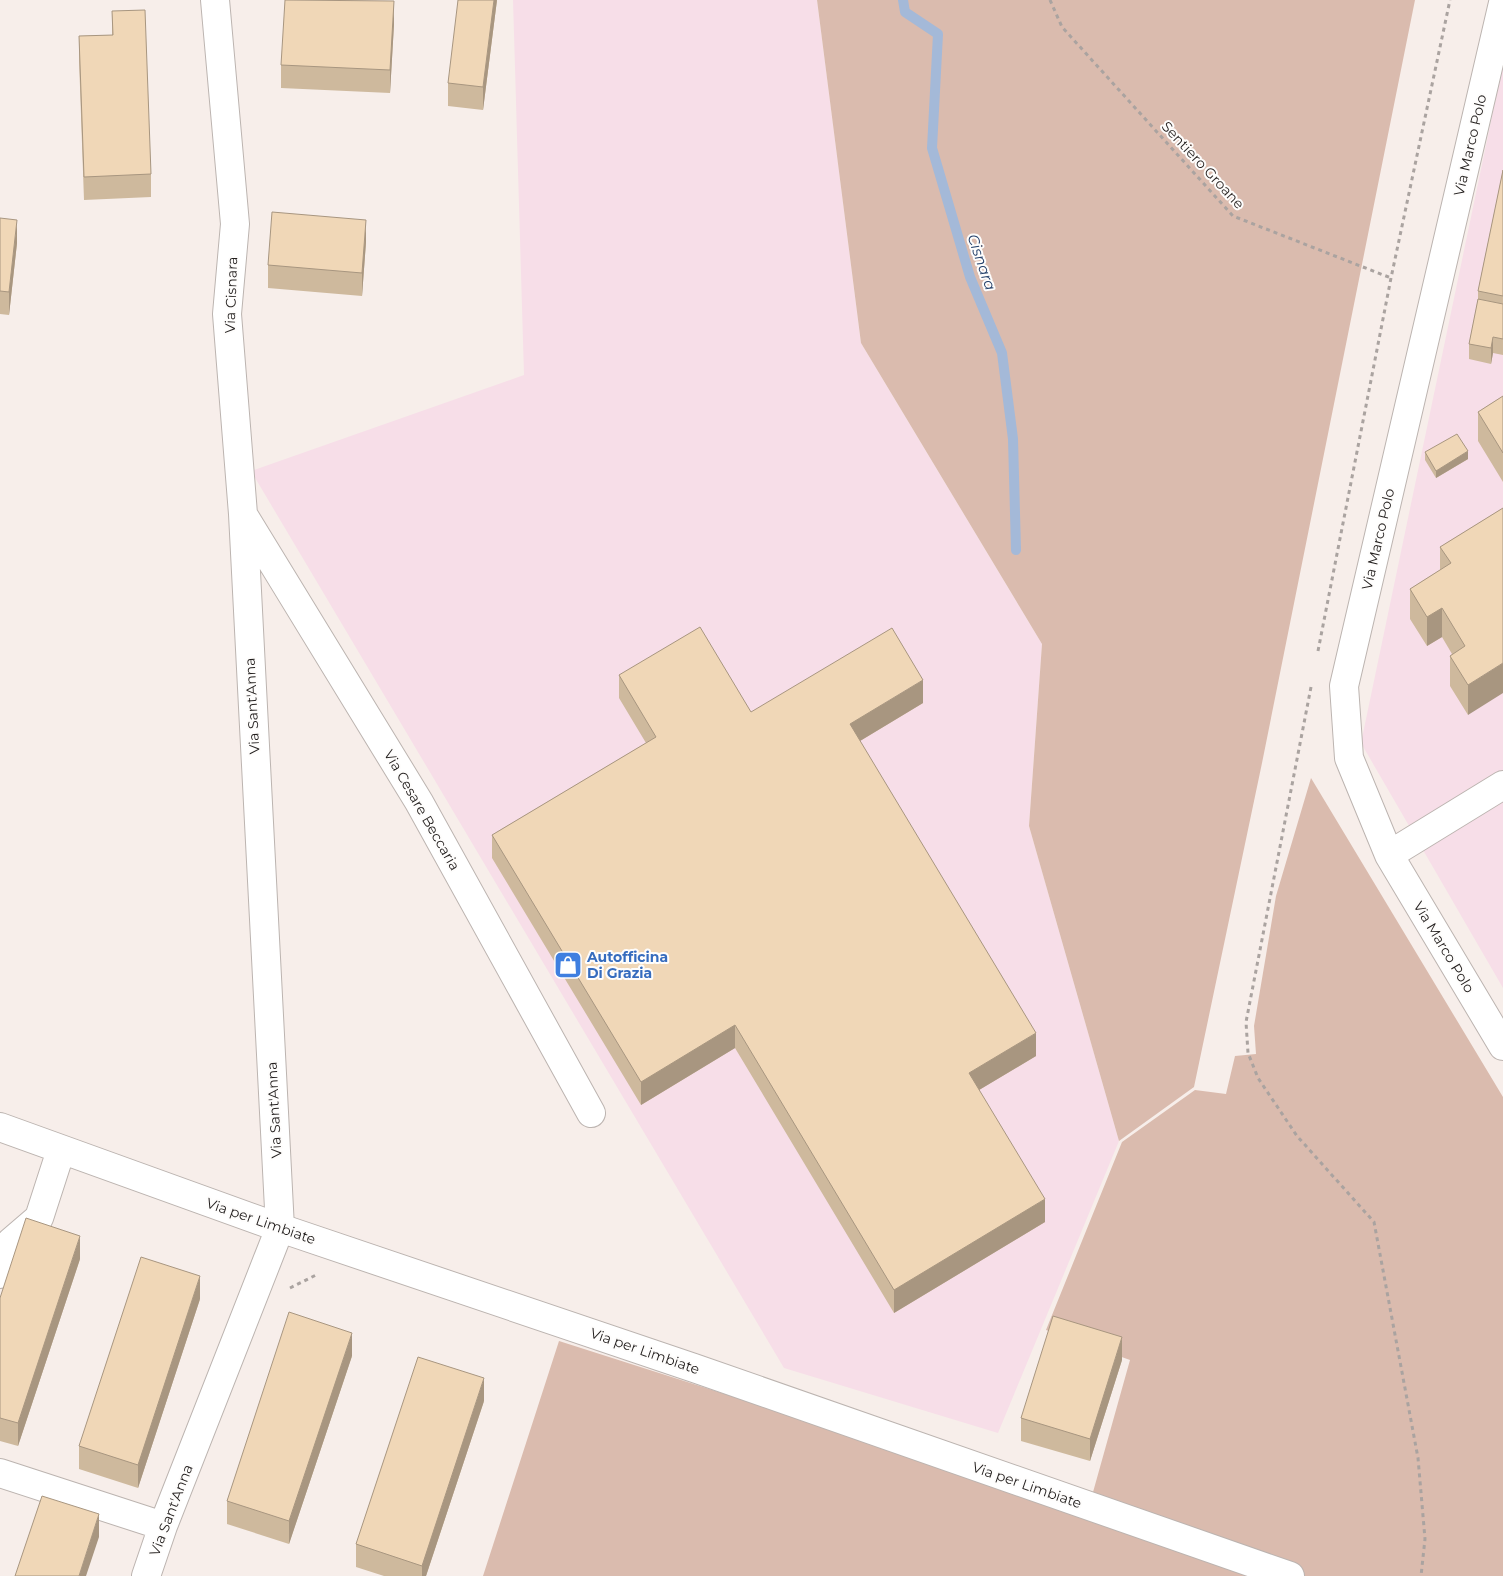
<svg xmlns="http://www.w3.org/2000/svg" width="1503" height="1576" font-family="Montserrat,sans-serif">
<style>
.industrial{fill:#f7dee8}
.green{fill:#dabbae}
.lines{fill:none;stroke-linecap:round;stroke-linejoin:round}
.stream{stroke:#a4b9d8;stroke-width:10}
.minor-casing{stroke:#bcb4b0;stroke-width:30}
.path{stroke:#aaa3a0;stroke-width:3;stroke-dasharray:4 4;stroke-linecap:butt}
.minor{stroke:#fff;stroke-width:28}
.wall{fill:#ceb99d}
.shaded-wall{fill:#a89680}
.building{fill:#f0d7b7;stroke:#a89680}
.labels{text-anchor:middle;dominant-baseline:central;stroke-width:4;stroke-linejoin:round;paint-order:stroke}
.street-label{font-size:14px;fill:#221e1d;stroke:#fefdfc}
.shop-label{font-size:14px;font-weight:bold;fill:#366cbe;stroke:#fefdfc;text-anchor:start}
.water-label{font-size:15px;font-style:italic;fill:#24406a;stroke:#fefdfc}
</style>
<rect width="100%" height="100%" fill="#f7eeea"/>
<!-- industrial -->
<path class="industrial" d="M513,0H817L861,343L1042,644L1029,826L1119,1141L998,1433L784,1368L251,471L524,375Z
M1503,64V988L1361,743Z"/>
<!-- green -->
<path class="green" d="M817,0H1415L1262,763L1194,1087L1119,1141L1029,826L1042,644L861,343Z
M1311,778L1503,1097V1576H483L559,1341L1088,1510L1130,1360L1046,1330L1122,1142L1195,1090L1226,1094L1235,1056L1256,1054L1254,1026L1276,896Z"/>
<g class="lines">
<!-- stream -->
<path class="stream" d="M903,0L905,12L938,34L932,148L970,277L1002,353L1013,439L1016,550"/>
<defs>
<path id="minor" d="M1503,3L1344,686L1349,758L1389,855L1503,1046
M244,516L419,802L591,1113
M1389,855L1503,785
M0,1127L280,1228L694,1368L1290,1576
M0,1274L11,1242L39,1218L61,1150
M0,1473L163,1526
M146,1576L163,1526L280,1228L243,514L227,314L235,224L215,0"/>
</defs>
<!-- minor casing -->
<use href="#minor" class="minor-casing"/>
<!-- path -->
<path class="path" d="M1050,0L1062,27L1233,216L1391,278
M1318,651L1391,278L1450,0
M1311,687L1246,1022L1248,1053L1258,1078L1297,1136L1374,1222L1418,1458L1425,1539L1421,1576
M290,1288L318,1274"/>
<!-- minor -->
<use href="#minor" class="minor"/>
</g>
<!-- wall -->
<path class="wall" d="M497,0L483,110L448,106V83Z
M112,11L151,174V197L84,200L79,59V36L112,35Z
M394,24L390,93L281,88V65Z
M1503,170V355L1493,353L1491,364L1469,359V344L1478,299V291Z
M0,218L17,243L9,315L0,314Z
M366,242L362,296L268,288V265Z
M1503,396V482L1478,441V412Z
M1425,452L1468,459L1436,478L1425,460Z
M1503,508L1468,715L1450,686V656L1452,654L1442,637L1427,646L1410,619V589L1440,570V547Z
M619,675L751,712L923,703L860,741L1036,1056L979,1090L1045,1222L894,1313L735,1048L641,1105L492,858V835L646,743L619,698Z
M80,1259L18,1446L0,1441V1298Z
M200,1299L138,1488L79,1469V1446Z
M352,1356L289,1544L227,1524V1501Z
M1122,1360L1090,1461L1021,1441V1418Z
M484,1401L426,1576H384L356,1567V1544Z"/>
<!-- shaded-wall -->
<path class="shaded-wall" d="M494,0H497L483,110V87Z
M394,1V24L390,93V70Z
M17,220V243L9,315V292Z
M366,220V242L362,296V273Z
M1493,337V353L1491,364V348Z
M1468,451V459L1436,478V471Z
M1442,608V637L1427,646V617Z
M1503,663V693L1468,715V685Z
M923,680V703L850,747V724Z
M735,1025V1048L641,1105V1082Z
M1036,1033V1056L969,1096V1073Z
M1045,1199V1222L894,1313V1290Z
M80,1236V1259L18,1446V1423Z
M200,1276V1299L138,1488V1465Z
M352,1333V1356L289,1544V1521Z
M1122,1337V1360L1090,1461V1439Z
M484,1378V1401L426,1576H422V1566Z
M99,1514V1537L86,1576H79Z"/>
<!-- building -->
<path class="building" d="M285,0L394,1L390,70L281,65Z
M458,0H494L483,87L448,83Z
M145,10L151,174L84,177L79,36L113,35L112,11Z
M1503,170V296L1478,291Z
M272,212L366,220L362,273L268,265Z
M0,218L17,220L9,292L0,291Z
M1478,299L1503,304V339L1493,337L1491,348L1469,344Z
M1503,396V453L1478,412Z
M1457,434L1468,451L1436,471L1425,452Z
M1503,508V663L1468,685L1450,656L1465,646L1442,608L1427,617L1410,589L1451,563L1440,547Z
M700,627L751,712L892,628L923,680L850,724L1036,1033L969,1073L1045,1199L894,1290L735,1025L641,1082L492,835L656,737L619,675Z
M26,1218L80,1236L18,1423L0,1418V1298Z
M141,1257L200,1276L138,1465L79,1446Z
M289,1312L352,1333L289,1521L227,1501Z
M1053,1316L1122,1337L1090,1439L1021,1418Z
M418,1357L484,1378L422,1566L356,1544Z
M42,1496L99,1514L79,1576H15Z"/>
<!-- icons -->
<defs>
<symbol id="shop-square" viewBox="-11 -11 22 22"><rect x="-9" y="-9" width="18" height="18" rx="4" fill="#3f7fe0" stroke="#fefdfc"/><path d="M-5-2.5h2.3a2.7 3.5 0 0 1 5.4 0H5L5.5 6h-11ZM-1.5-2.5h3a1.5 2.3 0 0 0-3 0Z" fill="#fff"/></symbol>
</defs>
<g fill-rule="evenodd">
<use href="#shop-square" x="552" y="949" width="32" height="32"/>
</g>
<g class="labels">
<!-- street labels -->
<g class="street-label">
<text transform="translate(1470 145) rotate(-77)">Via Marco Polo</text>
<text transform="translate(1203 165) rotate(47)">Sentiero Groane</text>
<text transform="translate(231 295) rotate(-88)">Via Cisnara</text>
<text transform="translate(1378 539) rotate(-77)">Via Marco Polo</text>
<text transform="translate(252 706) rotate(-93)">Via Sant'Anna</text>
<text transform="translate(422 810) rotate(60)">Via Cesare Beccaria</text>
<text transform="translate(1444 947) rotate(59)">Via Marco Polo</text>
<text transform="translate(274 1110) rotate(-93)">Via Sant'Anna</text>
<text transform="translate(261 1221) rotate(19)">Via per Limbiate</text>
<text transform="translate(645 1351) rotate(19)">Via per Limbiate</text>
<text transform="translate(1027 1485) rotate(19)">Via per Limbiate</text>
<text transform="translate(171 1510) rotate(-69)">Via Sant'Anna</text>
</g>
<!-- shop labels -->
<g class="shop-label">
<text x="587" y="957">Autofficina<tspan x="587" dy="16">Di Grazia</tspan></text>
</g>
<!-- water labels -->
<g class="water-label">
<text transform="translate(982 262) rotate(71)">Cisnara</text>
</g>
</g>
</svg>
